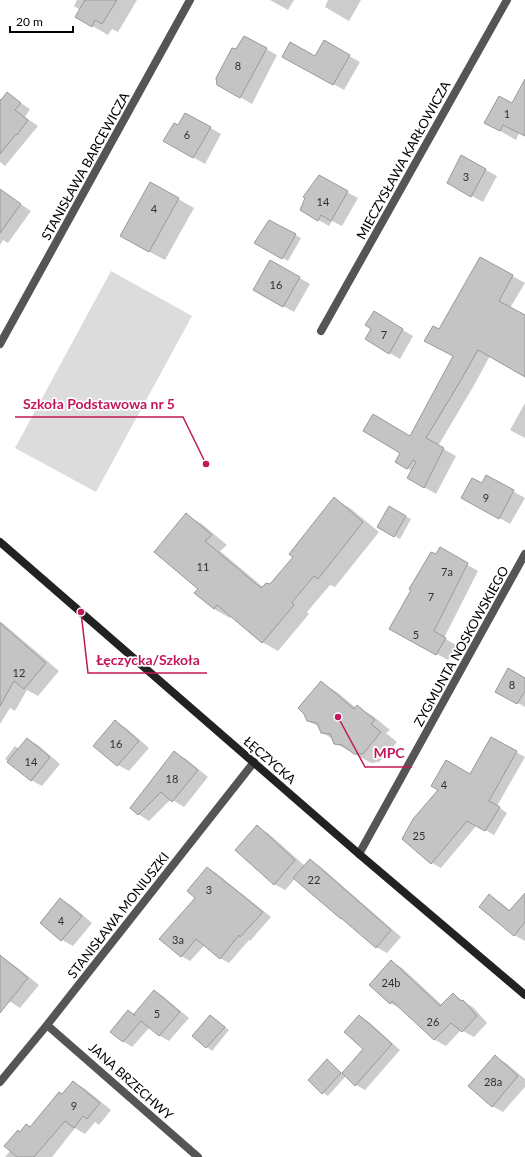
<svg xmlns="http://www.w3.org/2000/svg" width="525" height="1157" font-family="Lato,sans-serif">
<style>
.pitch{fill:#dcdcdc}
.shadow{fill:#0003}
.building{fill:#c4c4c4;stroke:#999}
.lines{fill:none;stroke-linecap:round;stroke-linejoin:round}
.street{stroke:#555;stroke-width:8}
.secondary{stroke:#222;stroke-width:8}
.labels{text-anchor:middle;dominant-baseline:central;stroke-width:3.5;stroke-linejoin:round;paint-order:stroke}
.number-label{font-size:11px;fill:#313131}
.street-label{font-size:13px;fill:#000;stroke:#fff}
.leader{fill:none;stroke:#c2185b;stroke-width:1.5}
.callout-dot{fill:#c2185b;stroke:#fff;stroke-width:1.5}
.callout-label{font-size:14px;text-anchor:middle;font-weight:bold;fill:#c2185b;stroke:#fff;stroke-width:3.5;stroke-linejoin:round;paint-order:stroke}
</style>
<rect width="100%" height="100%" fill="#fff"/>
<!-- pitch -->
<path class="pitch" d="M111,271L192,316L96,492L15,448Z"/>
<!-- shadow -->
<path class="shadow" d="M77,0H137L118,32L112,29L108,35L77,17L80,10L74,6Z
M270,0H294L288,10Z
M328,0H361L349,21L325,7Z
M244,37L277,55L252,104L218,84Z
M324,42L360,62L344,90L284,56L315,58Z
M525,81V136L519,133L516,140L486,123L513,104Z
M7,94L30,109L25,117L38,126L5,166L0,162V103Z
M186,114L221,134L205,164L165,141L178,127Z
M462,157L497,176L483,202L459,189Z
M150,183L194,208L165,260L137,245Z
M0,190L31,211L8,243L3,240L0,245Z
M347,192L358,198L342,226L332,221L329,226L301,210Z
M270,222L301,238L288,261L256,243Z
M480,258L525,283L510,308L525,316V376L490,356L473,387L438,446L456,456L436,494L408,478L412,471L397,462L454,356L439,331Z
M271,261L310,284L294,312L265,296Z
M374,313L413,336L400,359L366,339L373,329Z
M525,403V438L510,430Z
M487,477L525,498L510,524L463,498L482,484Z
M334,499L350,508L379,532L335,587L330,585L307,612L309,614L278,651L262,642L232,616L230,618L214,609L200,588L186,515L202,524L227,545L220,551L263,587L270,585L294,557Z
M390,508L411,519L400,539L379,527Z
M440,549L478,571L444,638L456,645L448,660L401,635Z
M0,621L59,671L38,696L27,690L15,711L10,708L0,724Z
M525,679V707L496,691Z
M321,683L337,692L356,708L357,707L373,716L390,730L386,733L397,742L379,762L371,763L335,743L333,739L321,732L320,727L308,721Z
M115,722L126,728L149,748L129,771L118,765L95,746Z
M491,738L525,757L497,806L507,813L494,835L477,825L441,868L432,863L403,838L470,775Z
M27,739L38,745L60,764L42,786L31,780L5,759L15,746L19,749Z
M175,753L186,759L208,777L184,807L171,799L149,821L138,814Z
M257,827L268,833L305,866L310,860L321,867L401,937L387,953L376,947L348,922L341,919L295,879L285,890L274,884Z
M207,868L216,873L271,917L250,941L249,940L229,963L220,958L205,945L190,961L181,956L196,898Z
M489,896L500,902L511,911L525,905V941L514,935Z
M61,899L72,906L92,923L73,946L62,940L42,923Z
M3,958L14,965L39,985L20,1008L0,995V962Z
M391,961L402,968L442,1005L453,994L474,1008L487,1023L474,1037L461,1030L446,1046L435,1040L402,1009L390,1003Z
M155,991L164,997L189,1018L169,1041L160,1036L150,1027L132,1047L123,1041L129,1011L135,1014Z
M210,1016L229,1030L212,1051L193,1036Z
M359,1016L368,1021L400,1050L365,1090L356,1085L346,1076L328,1096L323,1093L327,1061L332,1064L343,1074L365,1049Z
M495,1057L506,1063L525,1079V1087L503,1112L492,1106Z
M73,1082L84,1088L111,1110L99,1125L95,1122L85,1134L75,1128L52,1157H5L11,1150L20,1132L27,1125L31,1127Z"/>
<!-- building -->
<path class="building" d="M85,0H117L102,24L95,20L92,27L75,17Z
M244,36L267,48L240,98L217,85L216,78L232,48L236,49Z
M324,40L350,55L333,85L282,57L290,42L315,56Z
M525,79V136L503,125L500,131L484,123L499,96L512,103Z
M7,92L21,103L15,110L28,120L17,135L16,134L0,154V99L1,100Z
M185,113L211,127L193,158L163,141L174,123L178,125Z
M461,155L486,169L471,197L447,183Z
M319,175L348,191L331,221L321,215L318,221L300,210L305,198L303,197Z
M150,182L179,198L149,252L120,236Z
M0,189L21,204L0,233Z
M269,220L296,234L282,259L254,243Z
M480,257L513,275L499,301L525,315V377L478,350L461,380L426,438L444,448L424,488L407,478L416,462L413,460L407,469L395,462L400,453L363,431L373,414L410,436L453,356L424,341L433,326L439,329Z
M270,260L300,277L283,307L253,290Z
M374,311L403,329L389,354L365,339L371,329L365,325Z
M486,475L514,490L499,519L461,498L472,478L482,483Z
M334,497L363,522L318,579L314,576L292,602L294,605L262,643L217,605L214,609L194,593L198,589L154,552L186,513L212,535L205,541L261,588L266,583L270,584L293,557L289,554Z
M389,506L406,516L394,537L377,527Z
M440,547L468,563L434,631L446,638L436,655L389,629L411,590L409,589L431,552L436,554Z
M0,623L46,663L24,689L14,681L0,706Z
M508,668L525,678V691L517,704L495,692Z
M321,681L354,709L357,705L375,720L371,724L381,732L363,754H354L342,745L334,744L330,734L321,733L317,723L307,721L304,714L298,708Z
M115,720L139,741L117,766L93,746Z
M491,737L517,751L489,801L500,807L485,831L467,821L431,864L402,839L413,819L438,790L431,786L446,760L470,774Z
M27,738L50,757L31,781L7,762Z
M174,751L198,770L172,802L161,792L138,815L130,808Z
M257,825L295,860L274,885L235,850Z
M310,859L391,930L376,948L341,918V919L293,878Z
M207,867L263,912L240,937L239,935L220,959L196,939L181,957L159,939L195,898L187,891Z
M525,893V922L514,936L479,907L489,894L509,911Z
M60,898L82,916L61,941L40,923Z
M0,955L28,978L0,1013Z
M391,960L440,1006L453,993L461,1001L463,1000L477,1016L462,1032L451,1023L434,1040L392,1001L390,1004L369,985Z
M154,990L180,1012L159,1036L141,1021L123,1042L110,1032L128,1010L135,1016L134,1014Z
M210,1015L225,1027L206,1048L192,1036Z
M359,1015L392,1044L355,1086L342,1073L363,1049L344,1032Z
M495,1055L518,1076L492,1107L468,1086Z
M327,1059L341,1073L322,1094L308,1080Z
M73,1081L100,1103L87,1119L83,1116L74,1128L65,1121L34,1157H17L4,1146L18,1130L20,1132L26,1124L30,1127L59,1092L62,1094Z"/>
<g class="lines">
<!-- street -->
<path class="street" d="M321,331L507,0
M0,344L190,0
M359,854L525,554
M47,1025L198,1157
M0,1082L47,1025L254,762"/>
<!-- secondary -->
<path class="secondary" d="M0,542L359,854L525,995"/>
</g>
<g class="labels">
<!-- number labels -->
<g class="number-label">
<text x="238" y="65">8</text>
<text x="507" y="113">1</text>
<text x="187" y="134">6</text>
<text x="466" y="176">3</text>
<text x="323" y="201">14</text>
<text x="154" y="208">4</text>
<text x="276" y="284">16</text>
<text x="384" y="334">7</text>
<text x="486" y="497">9</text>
<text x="203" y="566">11</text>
<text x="447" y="571">7a</text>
<text x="431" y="596">7</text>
<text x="416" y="634">5</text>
<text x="19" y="672">12</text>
<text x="512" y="684">8</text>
<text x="116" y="743">16</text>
<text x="31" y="761">14</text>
<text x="172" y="778">18</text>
<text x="444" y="784">4</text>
<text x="419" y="835">25</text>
<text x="314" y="879">22</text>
<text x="209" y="889">3</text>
<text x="61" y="920">4</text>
<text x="178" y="939">3a</text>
<text x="391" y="982">24b</text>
<text x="157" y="1013">5</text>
<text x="433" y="1021">26</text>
<text x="493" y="1081">28a</text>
<text x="74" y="1105">9</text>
</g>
<!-- street labels -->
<g class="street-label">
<text transform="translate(403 160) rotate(-61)">MIECZYSŁAWA KARŁOWICZA</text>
<text transform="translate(85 166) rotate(-61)">STANISŁAWA BARCEWICZA</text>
<text transform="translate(461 646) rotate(-61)">ZYGMUNTA NOSKOWSKIEGO</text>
<text transform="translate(270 760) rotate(41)">ŁĘCZYCKA</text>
<text transform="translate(118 915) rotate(-52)">STANISŁAWA MONIUSZKI</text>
<text transform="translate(131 1081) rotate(42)">JANA BRZECHWY</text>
</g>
</g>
<!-- callouts -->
<path class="leader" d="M206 464L183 417H15M81 612L88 673H207M338 717L365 767H412"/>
<g class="callout-dot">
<circle cx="206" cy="464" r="4"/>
<circle cx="81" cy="612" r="4"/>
<circle cx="338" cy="717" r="4"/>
</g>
<g class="callout-label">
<text x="99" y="409">Szkoła Podstawowa nr 5</text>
<text x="148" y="665">Łęczycka/Szkoła</text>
<text x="389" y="758">MPC</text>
</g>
<!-- scale -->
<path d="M10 26v6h63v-6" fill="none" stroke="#000000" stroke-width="2"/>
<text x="16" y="26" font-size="12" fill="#000000" stroke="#ffffff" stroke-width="3" paint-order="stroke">20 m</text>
</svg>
